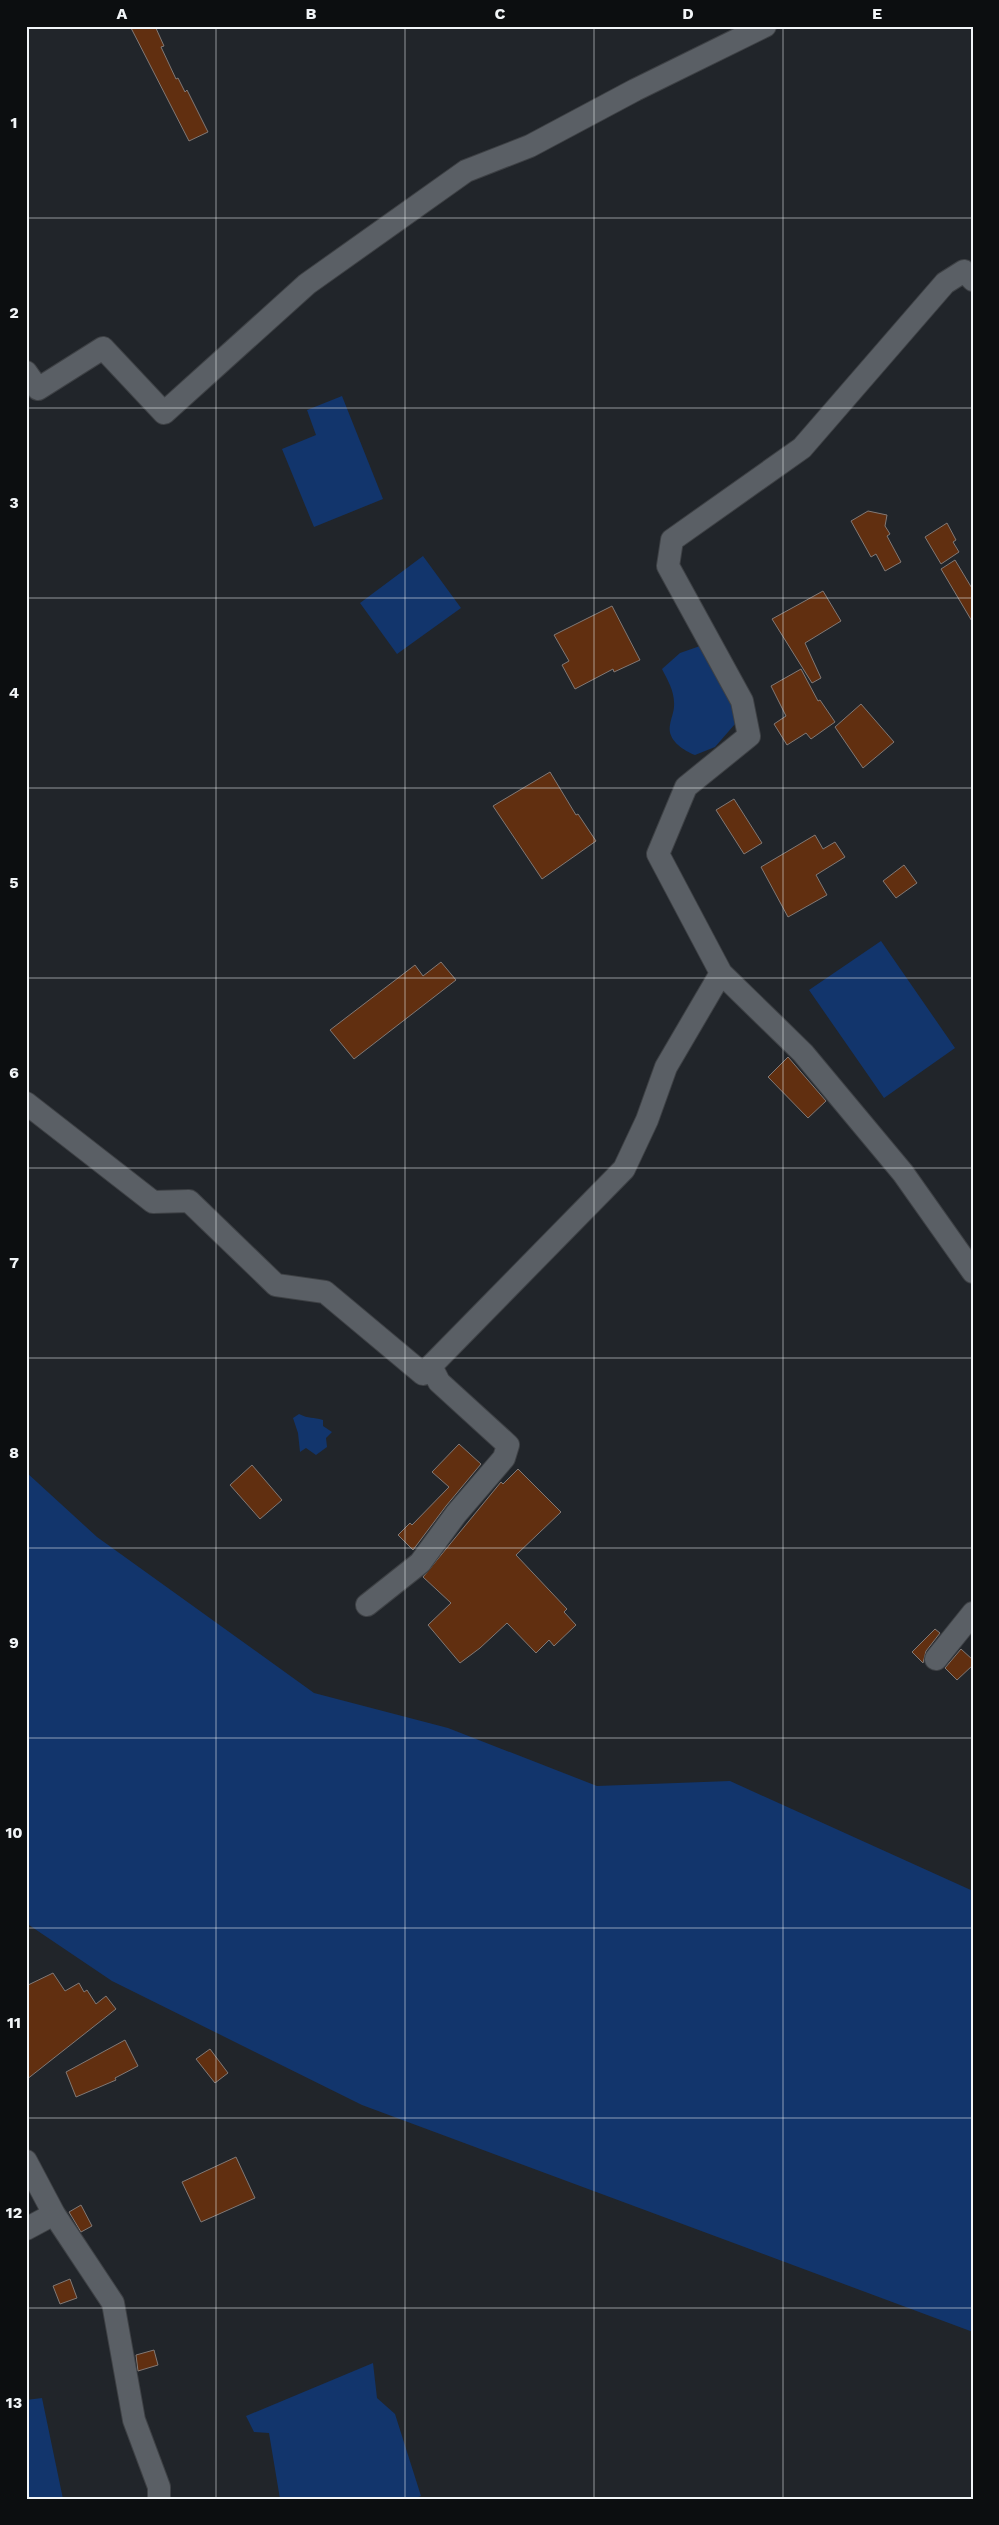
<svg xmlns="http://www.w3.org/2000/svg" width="999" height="2525" font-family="'Work Sans',sans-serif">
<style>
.water{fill:#12356c}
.building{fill:#612f10;stroke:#817976}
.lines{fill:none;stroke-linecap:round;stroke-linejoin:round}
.street-casing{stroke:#3e4145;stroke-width:24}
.street{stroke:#5a5f65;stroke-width:22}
.grid{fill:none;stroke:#f2f5f8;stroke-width:1;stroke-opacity:0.55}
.neatline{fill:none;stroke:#f2f5f8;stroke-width:2}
.grid-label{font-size:16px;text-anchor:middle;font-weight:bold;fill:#f2f5f8}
</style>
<rect width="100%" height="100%" fill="#21252a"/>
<!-- water -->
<path class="water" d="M342,396L383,499L314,527L282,449L316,435L307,410Z
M423,556L461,608L397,654L360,603Z
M700,646C716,671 734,693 735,724L715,747L695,755C683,750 667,740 670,725C671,718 674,712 674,706C675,692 668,681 662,669L680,653Z
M881,941L955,1048L884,1098L809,990Z
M299,1414C309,1419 313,1417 323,1420V1426L332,1432L326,1438L327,1447L316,1455L306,1448L300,1452L298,1433L293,1418Z
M26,1472L97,1537L314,1693L448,1728L597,1786L730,1781L973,1891V2332L362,2105L112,1981L26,1923Z
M373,2363L377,2398L395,2414L421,2496L413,2499H280L269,2433L254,2432L246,2416Z
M42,2398L63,2499H26V2400Z"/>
<!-- building -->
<path class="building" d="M130,26H155L164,46L161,47L176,79L178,78L185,92L187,90L208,132L189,141Z
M868,511L887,515L885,526L890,534L887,536L901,562L885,571L876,554L871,557L851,521Z
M947,523L956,540L953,542L959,552L941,564L925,537Z
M955,560L973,590V623L941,569Z
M823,591L841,621L805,643L821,678L812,683L772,619Z
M612,606L640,660L614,672L613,669L575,689L562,665L569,661L554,635Z
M801,669L818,701L820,700L835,722L811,739L806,733L787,745L774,724L786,716L771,686Z
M861,704L894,742L863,768L835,727Z
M550,772L576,815L578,814L596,841L542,879L493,806Z
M734,799L762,843L744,854L716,810Z
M815,835L823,849L835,842L845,857L816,875L827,895L788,917L761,867Z
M904,865L917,883L896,898L883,881Z
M441,962L456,980L354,1059L330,1030L415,965L423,976Z
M788,1057L826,1101L808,1118L768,1077Z
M459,1444L481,1464L446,1506L413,1550L398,1535L410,1523L412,1525L449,1487L432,1472Z
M252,1465L282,1500L260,1519L230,1485Z
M518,1469L561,1512L516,1555L567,1609L564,1612L576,1625L554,1646L549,1640L536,1653L507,1623L480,1648L460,1663L428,1625L451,1603L423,1577L501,1482L503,1484Z
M935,1629L940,1633L926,1651L923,1663L912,1652Z
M961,1649L973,1660V1665L957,1680L945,1668Z
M53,1973L65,1991L79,1983L84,1992L87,1990L96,2004L106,1996L116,2009L26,2080V1986Z
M125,2040L138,2066L115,2078L116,2080L76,2097L66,2072Z
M210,2049L228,2073L215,2083L196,2059Z
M236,2157L255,2198L201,2222L182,2182Z
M81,2205L92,2226L81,2232L69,2212Z
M70,2279L77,2298L60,2304L53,2286Z
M154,2350L158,2365L138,2371L136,2355Z"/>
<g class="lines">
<defs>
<path id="street" d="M26,372L38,389L103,348L164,413L307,284L466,171L530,146L635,90L765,26
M721,973L803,1053L903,1173L973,1272
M26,1103L153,1202L189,1201L276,1285L325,1292L423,1374L624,1169L647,1120L666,1067L721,973L658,854L686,787L749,736L742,701L668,566L672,540L802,448L945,283L964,271L973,280
M367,1605L420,1563L456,1514L504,1458L508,1445L439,1382L431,1366
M936,1659L973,1613
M26,2161L54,2214L26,2229
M54,2214L113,2303L134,2420L159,2487V2499"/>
</defs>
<!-- street casing -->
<use href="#street" class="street-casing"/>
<!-- street -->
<use href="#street" class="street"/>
</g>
<!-- grid -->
<path class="grid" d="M216,26V2499M405,26V2499M594,26V2499M783,26V2499M26,218H973M26,408H973M26,598H973M26,788H973M26,978H973M26,1168H973M26,1358H973M26,1548H973M26,1738H973M26,1928H973M26,2118H973M26,2308H973"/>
<!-- border -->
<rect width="999" height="2525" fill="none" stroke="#0c0e10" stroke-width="55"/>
<rect x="28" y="28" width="944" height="2470" class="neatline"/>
<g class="grid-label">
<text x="122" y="19">A</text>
<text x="311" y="19">B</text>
<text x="500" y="19">C</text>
<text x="688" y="19">D</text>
<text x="877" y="19">E</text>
<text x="14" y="128">1</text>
<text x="14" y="318">2</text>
<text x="14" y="508">3</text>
<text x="14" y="698">4</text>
<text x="14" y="888">5</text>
<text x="14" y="1078">6</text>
<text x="14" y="1268">7</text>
<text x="14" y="1458">8</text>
<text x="14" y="1648">9</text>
<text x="14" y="1838">10</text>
<text x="14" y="2028">11</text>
<text x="14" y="2218">12</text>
<text x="14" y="2408">13</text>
</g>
</svg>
